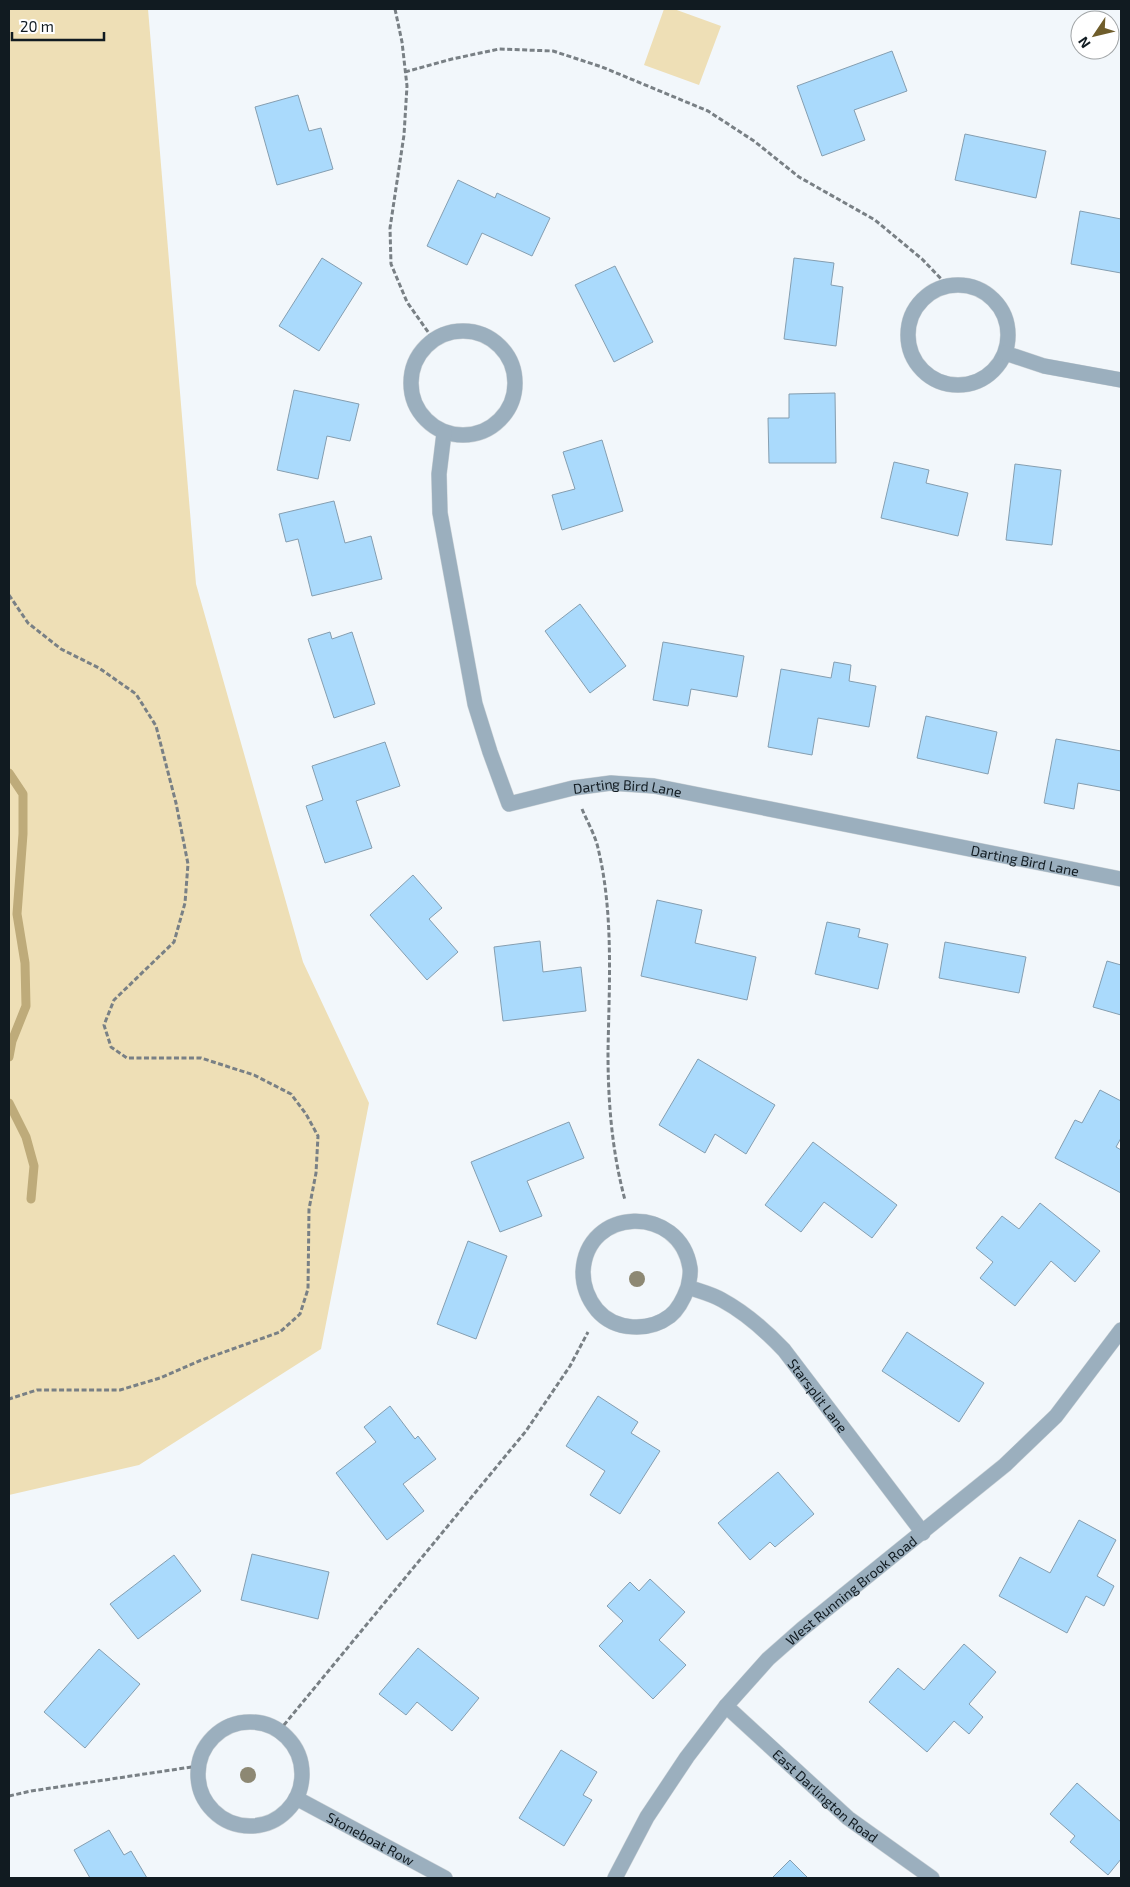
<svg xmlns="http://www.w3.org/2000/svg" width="1130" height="1887" font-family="'Exo 2',sans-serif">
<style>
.green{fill:#eedfb6}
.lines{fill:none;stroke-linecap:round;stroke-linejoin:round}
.stream{stroke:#beab7a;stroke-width:9}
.building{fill:#aadafc;stroke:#859eb0}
.street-casing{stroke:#ced4d8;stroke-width:16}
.path{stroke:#798085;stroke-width:3;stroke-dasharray:5 2.5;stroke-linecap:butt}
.street{stroke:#9bafbe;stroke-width:15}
.tree{fill:#8d8873}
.labels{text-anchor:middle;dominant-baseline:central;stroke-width:4.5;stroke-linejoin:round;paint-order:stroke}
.street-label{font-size:14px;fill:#111b21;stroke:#fff}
</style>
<rect width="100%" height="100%" fill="#f2f7fb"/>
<!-- green -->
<path class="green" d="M9,9H148L196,584L303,962L369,1103L321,1349L139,1465L9,1495Z
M664,9H674L721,26L699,85L644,65Z"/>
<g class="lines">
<!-- stream -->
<path class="stream" d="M9,773L23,794V834L17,914L25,963L26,1006L12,1041L9,1057
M9,1103L26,1137L34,1166L31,1199"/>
</g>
<!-- building -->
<path class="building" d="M892,51L907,91L854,110L865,140L822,156L797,86Z
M298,95L309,131L321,128L333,169L277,185L255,107Z
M965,134L1046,151L1036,198L955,180Z
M458,180L495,198L497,193L550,218L532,256L482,233L467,265L427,246Z
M1080,211L1121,219V273L1071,264Z
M322,258L362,283L319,351L279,326Z
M794,258L834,263L831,285L843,287L836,346L784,339Z
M615,266L653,342L614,362L575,285Z
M294,390L359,404L350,441L327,436L318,479L277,470Z
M835,393L836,463H769L768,418H789V394Z
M602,440L623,511L562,530L552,495L575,489L563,452Z
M894,462L929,470L926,483L968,493L958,536L881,518Z
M1015,464L1061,470L1052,545L1006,540Z
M334,501L345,543L371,536L382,579L312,596L298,539L286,542L279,514Z
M580,604L626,666L590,693L545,631Z
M330,632L332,639L352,632L375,704L334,718L308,639Z
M663,642L744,656L737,697L691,689L688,706L653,700Z
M834,662L851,665L849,681L876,686L869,727L818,718L812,755L768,747L781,669L831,678Z
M926,716L997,732L988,774L917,758Z
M1056,739L1121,751V791L1078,783L1074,809L1044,803Z
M385,742L400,786L356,801L372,848L325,863L306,806L323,800L312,766Z
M413,875L442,908L429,919L458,952L427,980L370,915Z
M657,900L702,910L695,943L756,957L747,1000L641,976Z
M827,922L860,929L858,937L888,944L878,989L815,974Z
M540,941L543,972L581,967L586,1011L503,1021L494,947Z
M945,942L1026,957L1019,993L939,978Z
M1107,961L1121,965V1015L1093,1007Z
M698,1059L775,1105L746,1154L715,1134L705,1153L659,1125Z
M1100,1090L1121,1101V1138L1116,1147L1121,1150V1193L1055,1158L1075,1120L1082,1123Z
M569,1122L584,1158L527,1181L542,1216L500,1232L471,1162Z
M813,1142L897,1205L872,1238L824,1202L801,1232L765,1205Z
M1040,1203L1100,1251L1075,1282L1051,1261L1015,1306L980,1278L993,1262L976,1248L1002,1216L1019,1229Z
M468,1241L507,1256L476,1339L437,1324Z
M907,1332L984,1383L959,1422L882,1371Z
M598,1396L638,1422L631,1433L660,1451L620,1514L590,1495L605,1471L566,1446Z
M390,1406L415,1439L418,1436L436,1459L403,1484L424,1511L387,1540L336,1473L376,1442L364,1427Z
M778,1472L814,1514L775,1547L770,1542L750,1560L718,1523Z
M1079,1520L1116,1540L1097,1576L1114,1586L1104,1606L1086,1596L1067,1633L999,1596L1020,1557L1050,1573Z
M252,1554L329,1572L318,1619L241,1600Z
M174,1555L201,1591L138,1639L110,1604Z
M650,1579L685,1612L659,1640L686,1665L653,1699L599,1646L623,1621L607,1606L630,1582L639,1591Z
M964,1644L996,1672L969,1704L983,1717L969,1734L954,1721L927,1752L869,1702L898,1668L924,1690Z
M418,1648L479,1698L452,1731L417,1702L406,1715L379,1694Z
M99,1649L140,1684L85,1748L44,1712Z
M561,1750L597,1772L583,1795L592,1800L564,1846L519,1818Z
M1077,1783L1121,1822V1859L1108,1875L1070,1842L1075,1836L1050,1814Z
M109,1830L124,1855L131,1851L147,1878H90L74,1850Z
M790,1860L808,1878H772Z"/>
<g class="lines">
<defs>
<g id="street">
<circle cx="958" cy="335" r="50"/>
<circle cx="463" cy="383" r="52"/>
<path d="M1005,353L1044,366L1121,380"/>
<path id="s1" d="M444,433L439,474L440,513L475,704L490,752L509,804L573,788L611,783L654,786L1121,879"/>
<path id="s2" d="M688,1287C684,1298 679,1309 670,1316C649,1332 615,1331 597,1310C588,1299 583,1286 583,1272C586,1206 680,1204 690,1268C691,1274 689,1281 688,1287C699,1291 712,1294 722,1300C746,1313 765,1330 784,1350L923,1533"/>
<path id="s3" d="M726,1706L848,1818L932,1878"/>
<circle cx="250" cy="1774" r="52"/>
<path id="s4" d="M296,1798L445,1878"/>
<path id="s5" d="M615,1878L647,1817L687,1757L726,1706L768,1659L802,1629L1005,1465L1056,1416L1121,1330"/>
</g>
</defs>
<!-- street casing -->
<use href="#street" class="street-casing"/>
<!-- path -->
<path class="path" d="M395,9L402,42L407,86L404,135L390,228L391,264L407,302L433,339
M405,72L452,59L499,49L553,51L602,67L708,111L754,141L799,177L875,220L922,259L947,285
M9,595L28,623L61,649L99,668L136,694L156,726L176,803L188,864L185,903L174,942L114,1000L104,1025L111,1047L127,1058H201L254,1075L291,1094L306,1114L318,1136L316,1173L309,1209L308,1289L300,1314L280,1332L199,1361L160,1378L120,1390H37L9,1399
M582,809C587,821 595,835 598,848C614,914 609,985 608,1053C608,1102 612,1152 625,1200
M279,1731L526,1431L570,1366L588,1332
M9,1796L31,1791L198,1766"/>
<!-- street -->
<use href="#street" class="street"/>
</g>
<!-- trees -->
<g class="tree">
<circle cx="637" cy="1279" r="8"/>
<circle cx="248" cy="1775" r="8"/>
</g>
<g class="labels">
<!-- street labels -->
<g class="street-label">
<text stroke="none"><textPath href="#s1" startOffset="501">Darting Bird Lane</textPath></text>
<text stroke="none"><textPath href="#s1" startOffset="906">Darting Bird Lane</textPath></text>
<text stroke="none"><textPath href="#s2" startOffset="508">Starsplit Lane</textPath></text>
<text stroke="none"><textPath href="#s5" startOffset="376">West Running Brook Road</textPath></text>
<text stroke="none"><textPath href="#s3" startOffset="134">East Darlington Road</textPath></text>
<text stroke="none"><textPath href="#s4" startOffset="85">Stoneboat Row</textPath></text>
</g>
</g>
<!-- border -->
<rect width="1130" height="1887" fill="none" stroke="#111b21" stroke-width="20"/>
<!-- north arrow -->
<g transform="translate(1095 35) rotate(235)"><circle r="24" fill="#ffffff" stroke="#a0a4a6"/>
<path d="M0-4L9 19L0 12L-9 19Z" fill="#6f5d2b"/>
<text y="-8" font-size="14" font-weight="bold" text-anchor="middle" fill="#111b21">N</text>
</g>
<!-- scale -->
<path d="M12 32v8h92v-8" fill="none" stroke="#111b21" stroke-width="2.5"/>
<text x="20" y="32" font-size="15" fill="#111b21" stroke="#ffffff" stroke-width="4" paint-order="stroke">20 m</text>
</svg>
